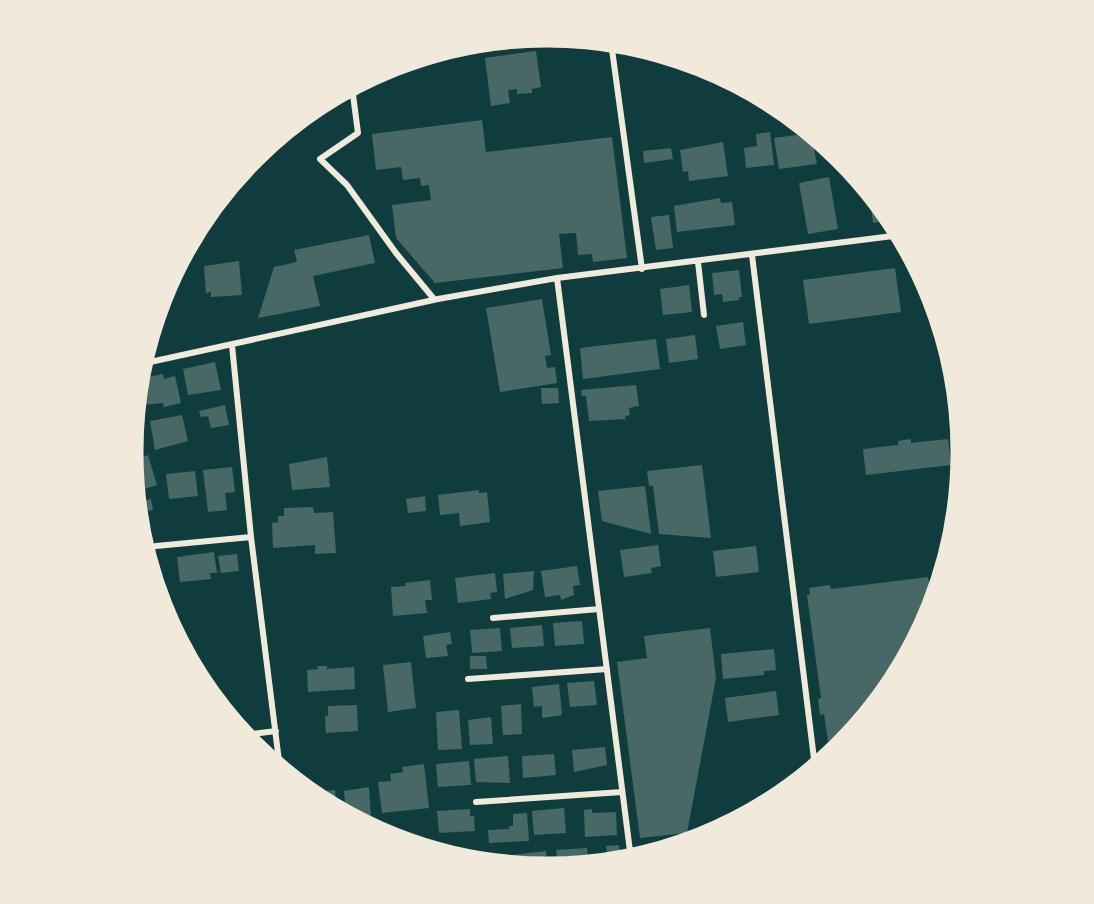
<svg xmlns="http://www.w3.org/2000/svg" width="1094" height="904" font-family="Georgia,serif">
<style>
.building{fill:#486865}
.lines{fill:none;stroke-linecap:round;stroke-linejoin:round}
.minor{stroke:#f1e9da;stroke-width:6}
.rim{fill:none;stroke:#f1e9da;stroke-width:3}
</style>
<rect width="100%" height="100%" fill="#0f3d3e"/>
<!-- building -->
<path class="building" d="M647,50L676,59L649,61Z
M536,51L541,87L532,89V93L517,94V89L508,90L510,103L491,106L485,58Z
M482,120L486,152L612,137L627,258L593,262L592,254L578,255L576,233L559,234L563,268L435,283L396,238L392,205L431,200L429,185L421,186L420,178L403,180L401,167L376,170L372,134Z
M770,132L774,165L746,168L744,148L757,146L756,134Z
M811,133L817,164L779,169L774,138Z
M723,142L728,176L689,181L688,171L683,172L680,150Z
M671,148L673,159L644,163L643,151Z
M829,177L838,229L808,234L799,183Z
M869,191L880,205L892,220L873,223Z
M720,198L721,203L732,202L735,225L677,232L674,206Z
M669,215L673,248L656,250L651,217Z
M369,235L375,263L313,276L320,306L258,318L274,267L297,262L294,250Z
M239,261L242,295L211,297V292L206,293L204,266Z
M895,268L901,312L809,324L803,280Z
M739,270L742,297H739V300L723,302L722,294L714,295L712,273Z
M689,285L692,312L663,315L660,289Z
M542,299L551,355L545,356L547,368L555,367L557,383L500,392L486,308Z
M743,322L746,345L720,349L716,326Z
M695,335L698,359L669,363L666,339Z
M656,339L660,369L583,379L580,348Z
M215,362L221,390L188,395L183,369Z
M163,374L164,379L175,376L181,403L164,407L163,403L142,405L138,379Z
M636,385L639,406L629,408L630,415L625,416L626,419L589,421L586,396H582L581,390Z
M541,388H558L559,403L542,404Z
M225,405L229,425L211,428L208,416L201,417L199,411Z
M182,415L188,441L155,450L150,421Z
M911,439V443L948,439L951,465L866,475L863,449L898,445V441Z
M148,455L157,485L135,492L132,466L138,465L137,459Z
M327,457L330,487L292,490L289,464Z
M702,465L711,538L659,534L653,486H649L647,471Z
M232,467L235,492L225,493L227,510L208,512L203,470Z
M195,471L198,496L169,499L166,474Z
M645,486L651,534L602,521L598,491Z
M479,490V493L487,492L490,522L460,526L459,513L440,515L438,495Z
M425,496L426,511L408,513L406,499Z
M151,499L153,510L147,511L150,527L145,528L146,535L140,536L136,503Z
M313,507L314,513L333,512L336,553L315,554V545L273,548L272,523L278,522V516H284V508Z
M658,545L661,566L651,568L652,573L624,577L620,550Z
M756,546L759,572L716,577L713,551Z
M214,552L217,573H210L211,579L180,582L177,557Z
M151,553L155,572H151L145,554Z
M237,554L239,571L221,573L218,556Z
M577,566L580,585L573,586L574,595L561,600L560,595L545,597L541,571Z
M534,571L533,590L505,599L503,574Z
M495,573L497,592L490,593L491,599L458,603L455,578Z
M928,577L930,589L938,588L931,612L893,683L847,739L828,741L824,714L820,715L818,699L821,698L807,595L810,594L809,588L830,585L831,589Z
M430,580L432,600H425L427,613L393,616L391,587L406,586L405,583Z
M582,621L584,644L555,646L553,623Z
M542,625L544,646L512,648L510,628Z
M500,628L502,651L472,653L470,630Z
M710,628L716,678L687,833L640,838L617,662L647,658L644,636Z
M450,632L452,644L446,645L448,656L426,658L423,636Z
M774,649L776,670L764,671V675L723,679L721,654Z
M470,656H486L487,669H470Z
M411,662L416,708L388,712L383,665Z
M317,666H327V669L354,667L355,689L308,692L307,670L318,669Z
M594,681L597,705L570,707L567,683Z
M559,684L562,715L542,718V706L534,707L532,687Z
M776,691L779,715L728,722L725,698Z
M226,696L228,716L213,698Z
M521,704L522,734L503,735L501,706Z
M357,705L358,731L326,733L325,716H328V706Z
M459,710L462,749L438,750L436,712Z
M491,717L493,744L470,745L468,720Z
M605,747L607,765L574,772L572,750Z
M554,754L556,775L523,778L522,756Z
M508,756L510,783L476,782L474,759Z
M469,761L471,785L438,787L436,764Z
M424,764L429,808L382,813L378,782L391,781L390,774L403,772L402,767Z
M369,787L371,816L352,817L346,814L344,791Z
M335,790L336,809L310,793Z
M564,808L566,833L534,835L532,811Z
M470,809V816H474L475,831L439,833L437,811Z
M592,809V813L616,812L617,835L585,837L584,810Z
M527,813L529,841L489,843L488,830L509,829V826H513V814Z
M619,845L620,858L608,859L606,846Z
M587,848L588,864L558,867L556,850Z
M546,851L548,868L472,861V860Z"/>
<g class="lines">
<!-- minor -->
<path class="minor" d="M611,42L642,269
M431,55L471,50
M352,87L358,133L320,159L347,185L396,253L434,299
M752,255L815,767
M698,262L704,315
M557,278L631,859
M232,345L251,537L280,769
M141,364L438,299L557,278L901,235
M156,546L251,537
M493,618L599,609
M468,679L607,669
M244,735L276,731
M476,802L622,792"/>
</g>
<!-- crop -->
<path d="M0 0H1094V904H0ZM547 46H547A405 405 0 0 1 952 451V453A405 405 0 0 1 547 858H547A405 405 0 0 1 142 453V451A405 405 0 0 1 547 46Z" fill="#f1e9da" fill-rule="evenodd"/>
<path class="rim" d="M547 46H547A405 405 0 0 1 952 451V453A405 405 0 0 1 547 858H547A405 405 0 0 1 142 453V451A405 405 0 0 1 547 46Z"/>
</svg>
